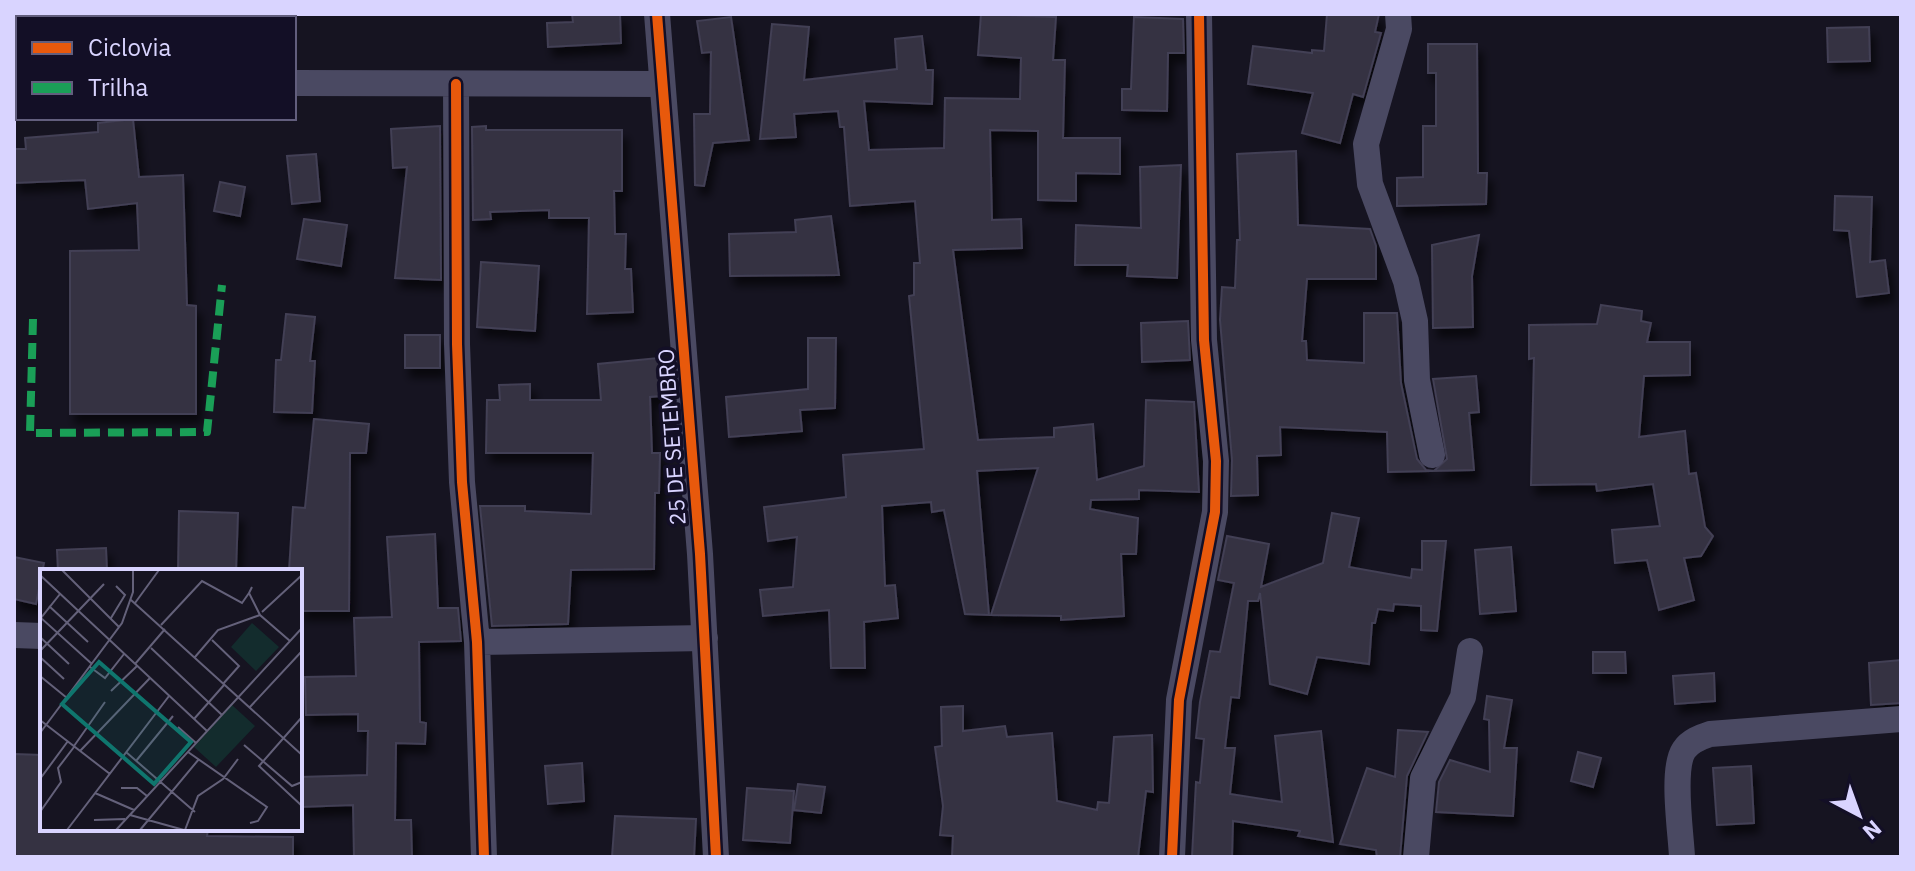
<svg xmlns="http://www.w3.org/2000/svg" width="1915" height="871" font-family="'IBM Plex Sans',sans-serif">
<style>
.building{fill:#343243;stroke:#433f54;stroke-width:2;filter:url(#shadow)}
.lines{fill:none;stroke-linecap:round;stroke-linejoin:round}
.street{stroke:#4a4962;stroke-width:26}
.quiet{stroke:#1a9f57;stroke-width:8;stroke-dasharray:16 8;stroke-linecap:butt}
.cycleway-casing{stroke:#130f26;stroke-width:15}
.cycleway{stroke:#e8590c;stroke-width:10}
.labels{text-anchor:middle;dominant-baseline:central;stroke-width:7;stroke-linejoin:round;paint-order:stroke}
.street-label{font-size:22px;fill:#d9d4ff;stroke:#130f26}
.inset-road{fill:none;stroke:#64617a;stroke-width:2}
.view{fill:#0f766e;fill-opacity:0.15;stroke:#0f766e;stroke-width:4}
.inset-edge{fill:none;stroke:#d9d4ff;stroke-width:4}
</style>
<defs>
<filter id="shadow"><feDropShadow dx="5" dy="9" stdDeviation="4" flood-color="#0009"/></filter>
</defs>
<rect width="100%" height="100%" fill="#161421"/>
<!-- building -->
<path class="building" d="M572,14H620L621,43L548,47L547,23L573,22Z
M981,14L1056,17L1053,60H1065L1063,138H1120V174L1076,173V201L1038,200V131L990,130L992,220L1021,219L1022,248L953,250L978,440L1054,437V428L1093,424L1097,480L1144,466L1146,400L1194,402L1199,492L1139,490V499L1091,500L1090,509L1138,518L1136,554H1121L1124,616L1061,620V616L991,615L1038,468L977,471L989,615L965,614L944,510L932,512L931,502L882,506L885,586L895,585L898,618L864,622L865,668H831L829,610L763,616L760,590L793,587L797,537L768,541L764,507L846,497L843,455L924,449L909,296L914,295V263H920L916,214L915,201L850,206L844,127H840L838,111L794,114L796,137L760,139L772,24L809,27L804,80L897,69L895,39L922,36L926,70H933L932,104L864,101L869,150L944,148L945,98L1020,99L1021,58L978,55Z
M1327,14H1379L1375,32L1381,33L1363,97L1353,94L1340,143L1302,133L1313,93L1248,84L1253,46L1312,53V50L1324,51Z
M731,17L749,140L713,143L704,186L695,185L694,114H710L711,52L702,53L697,21Z
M1134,17L1183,19L1184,53H1168L1167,111L1122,110V89H1131Z
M1869,27L1870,61L1828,62L1827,28Z
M1428,44H1477L1478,173H1487L1486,204L1397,206V178L1423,177V126H1436V73H1428Z
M133,119L139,177L183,175L187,305L196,306V414H70V251L139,250L137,203L88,209L85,180L14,183V149H26L25,138L98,132V123Z
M440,126L441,280L395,278L407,167L393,168L391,129Z
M486,126V130H622V191H614L615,234H626L625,269H631L633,312L587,314L589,218H549V210L490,212L491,219L473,220L472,127Z
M1296,151L1298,225L1370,229L1376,246V279H1307L1302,341H1306L1307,360L1364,363V313H1397L1401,383L1417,459L1426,470L1434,471L1447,459L1433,379L1476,376L1479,412L1469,413L1474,470L1388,472L1387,432L1280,427L1281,455L1257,456L1258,495L1231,496L1232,460L1220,320L1222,287L1235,288L1237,240H1240L1237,154Z
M316,154L320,201L292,204L287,156Z
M1181,165L1177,278L1127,276L1128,265H1075L1076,225L1141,228L1140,167Z
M220,182L245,187L240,216L214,211Z
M1835,196L1872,197L1870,262L1885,260L1889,293L1857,297L1849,231L1834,230Z
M831,216L839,275L730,276L729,234L796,232L795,220Z
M304,219L347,225L341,266L297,259Z
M1479,235L1472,276L1473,327L1433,328L1432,245Z
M481,262L539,266L535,331L477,327Z
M1601,305L1642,311L1641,321L1651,323L1647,342H1690V375L1644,376L1639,437L1685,431L1689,474L1696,473L1705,527L1713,536L1701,556L1684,558L1694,600L1659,610L1647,560L1615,563L1612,530L1660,526L1653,484L1597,491L1596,484L1531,485L1534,358L1529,359V325L1597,324Z
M286,314L315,317L310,361H315L312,413L274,412L276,360H281Z
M1188,321L1190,360L1142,362L1141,323Z
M405,335H440V368H405Z
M808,338H836L835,408L800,410L802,431L729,437L726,397L808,389Z
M658,358L661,396L650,397L652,453H660L659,493H655L654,569L571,570L568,624L492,626L480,506H525V511L591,514L593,453H486L487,400H500L499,385L530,384V400H601L598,364Z
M314,419L369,424L366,453H350L349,611H300V571H289L293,507L305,508Z
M179,511L238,513L236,571H178Z
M1332,513L1359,518L1349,567L1411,578L1412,569L1422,570V541H1446L1437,631L1421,630V606L1394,604L1393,611L1378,609L1375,623H1372L1369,664L1317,657L1307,694L1270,684L1260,593L1258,601H1248L1239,698L1231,697L1225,748H1235L1230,794L1282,802L1275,736L1321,731L1333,842L1298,836L1300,831L1233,821L1232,857H1192L1196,782L1200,783L1204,739L1196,738L1200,702L1210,651L1220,652L1234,583L1218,580L1227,536L1269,544L1261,587L1323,563Z
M435,534L438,608H458L461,641L419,642L420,722L426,723L425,744L396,743L395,820H411L412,857H354L353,805L300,807V777L367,775L368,731H358V714L306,715L305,677L356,676L354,618L392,617L387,537Z
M1511,547L1516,611L1480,614L1475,550Z
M106,548L107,571H58L57,550Z
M14,557L44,563L36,604L14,599Z
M1593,652H1625L1626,673H1593Z
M1901,660V703L1871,705L1869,663Z
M1714,673L1715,701L1675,704L1673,676Z
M1487,696L1512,700L1504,748H1517L1513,816L1436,812L1439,782L1450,760L1490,772L1489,720L1484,719Z
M963,706V731L1005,726L1007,737L1052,733L1057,801L1097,810L1098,802L1109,803L1114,737L1152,735L1153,792L1146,791L1138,857H952L953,836L940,835L943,806L935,747L942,746L941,707Z
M1398,730L1428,732L1407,776L1400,857H1377L1376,850L1340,844L1367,768L1395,777Z
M1578,752L1601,758L1593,787L1571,781Z
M14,754L42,755V829H208L207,836L293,837V857H14Z
M582,763L584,801L548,804L545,766Z
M1751,766L1754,823L1717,825L1713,768Z
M798,784L825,787L821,813L794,810Z
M747,788L794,791L790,843L743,840Z
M615,816L696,819L694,857H612Z"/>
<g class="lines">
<!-- street -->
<path class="street" d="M657,14L700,554L716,857
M1398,14L1399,29L1366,144L1370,184L1406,281L1415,321L1417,380L1432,455
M14,82H18
M294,83L662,84
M456,84L457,344L462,482L477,642L484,857
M14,635L42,636
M477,642L705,638
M1172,857L1179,700L1215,512L1216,461L1204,340L1199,14
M1416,857L1423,778L1463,697L1470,651
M1682,857C1681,833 1671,769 1684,750C1690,741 1701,737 1710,734L1901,719"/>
<!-- quiet -->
<path class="quiet" d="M33,319L30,433L207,432L222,285"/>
<defs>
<path id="cycleway" d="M657,14L700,554L716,857
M456,84L457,344L462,482L477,642L484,857
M1172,857L1179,700L1215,512L1216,461L1204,340L1199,14"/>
</defs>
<!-- cycleway casing -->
<use href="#cycleway" class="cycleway-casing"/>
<!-- cycleway -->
<use href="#cycleway" class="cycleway"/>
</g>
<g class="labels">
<!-- street labels -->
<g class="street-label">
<text transform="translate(671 437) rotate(-94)">25 DE SETEMBRO</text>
</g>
</g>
<!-- overview -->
<g transform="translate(40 569)">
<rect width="262" height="262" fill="#161421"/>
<path d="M212,54L239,78L216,102L191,78ZM192,136L215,157L176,198L154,178Z" fill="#132c2d"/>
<path class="inset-road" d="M22,1L79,58M0,6L167,162M212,18L209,24L220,46L250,72M20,25L1,49L52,95M91,31L262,186M95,34L119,1M9,37L48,73M222,43L262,6M71,49L85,26L76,17M121,56L162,12L202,34L209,24M0,68L29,95M172,71L199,97L183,115M111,79L182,146M0,82L64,15M0,88L24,110M155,88L178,61L220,46M95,95L125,60M50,98L65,109L84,85M0,107L27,129M71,122L97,97M209,139L262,82M262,148L219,197L262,237M154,150L184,116M0,151L70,205M138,158L156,174M0,164L82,54L93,23V1M204,176L252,217L262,213M34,177L65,133M40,182L110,109M86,183L155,243M148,183L227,238L218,252L210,254M96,192L133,147M0,210L28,172M81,219H97L107,227M55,224L94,241M0,243L21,213L18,199L34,178M90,246L144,261M54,251L85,250M27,261L129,127M76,261L262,59M100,261L159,190M145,261L158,227L183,210L198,190"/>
<path class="view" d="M59,93L151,173L114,215L22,135Z"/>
<rect width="262" height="262" class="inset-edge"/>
</g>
<!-- border -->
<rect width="1915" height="871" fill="none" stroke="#d9d4ff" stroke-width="32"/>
<!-- legend -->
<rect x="16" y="16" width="280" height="104" fill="#130f26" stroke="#625e7d" stroke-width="2"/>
<rect x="32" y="42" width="40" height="12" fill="#e8590c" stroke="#625e7d" stroke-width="2"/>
<text x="88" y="56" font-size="24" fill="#d9d4ff">Ciclovia</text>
<rect x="32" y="82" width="40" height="12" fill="#1a9f57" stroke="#625e7d" stroke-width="2"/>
<text x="88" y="96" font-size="24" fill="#d9d4ff">Trilha</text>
<!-- north arrow -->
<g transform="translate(1859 815) rotate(139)" stroke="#130f26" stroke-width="6" paint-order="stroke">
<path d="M0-6L14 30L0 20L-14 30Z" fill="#d9d4ff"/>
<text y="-12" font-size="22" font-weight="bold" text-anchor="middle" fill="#d9d4ff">N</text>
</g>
</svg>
